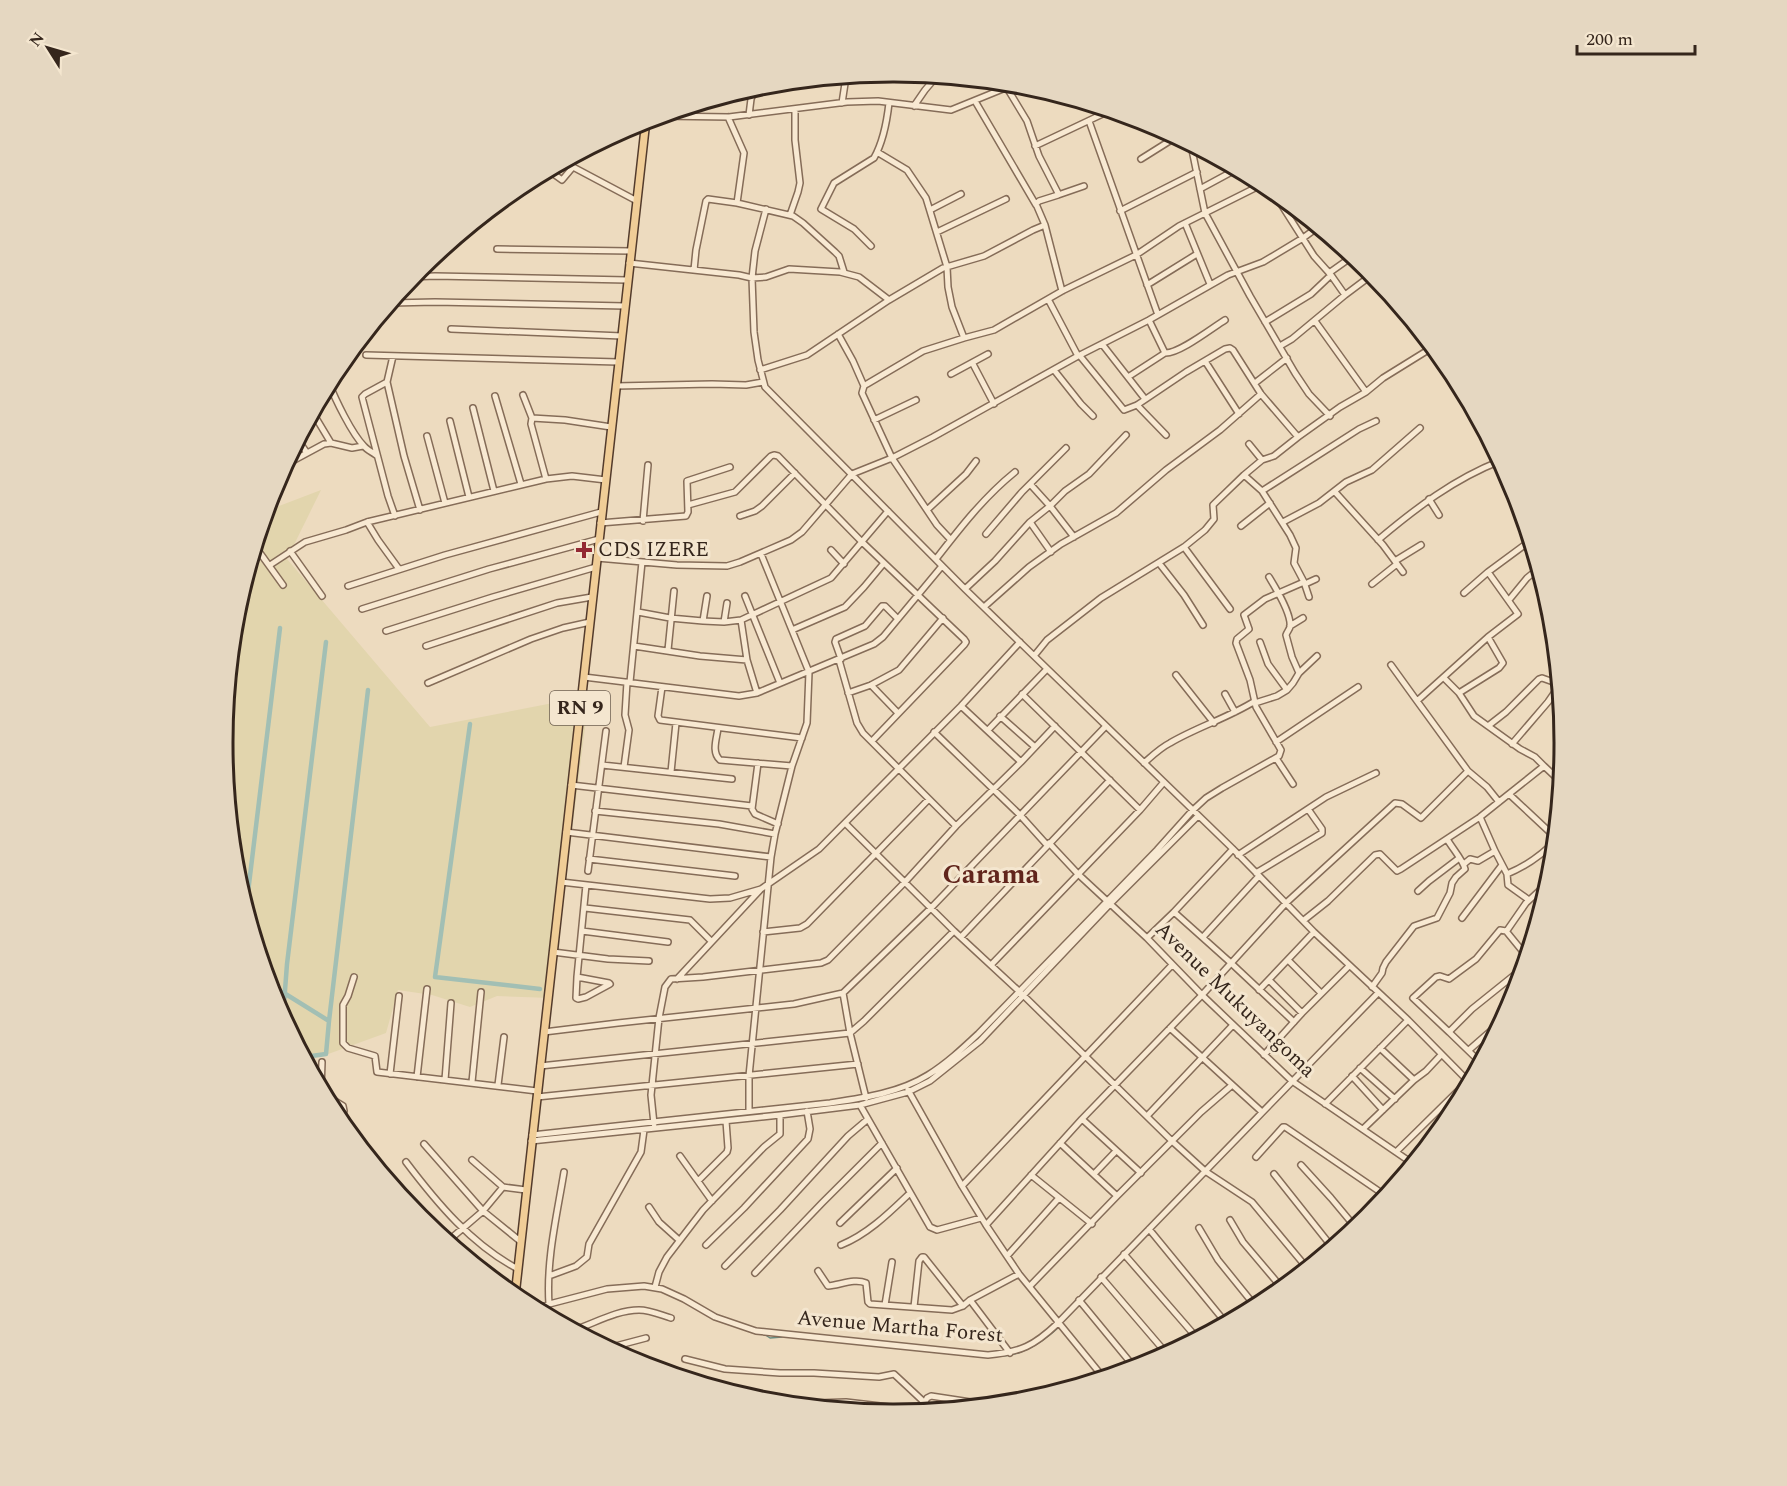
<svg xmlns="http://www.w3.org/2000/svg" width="1787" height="1486" font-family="Spectral,serif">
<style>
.farmland{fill:#e2d5ad}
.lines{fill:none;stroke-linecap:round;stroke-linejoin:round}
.stream{stroke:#6a8c81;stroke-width:1.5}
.canal{stroke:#a2bfb4;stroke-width:4.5}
.minor-casing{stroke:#856c58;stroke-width:8}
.major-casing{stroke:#533b2c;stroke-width:10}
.minor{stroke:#f8e9d2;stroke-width:5}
.major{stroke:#f0cd97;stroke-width:7}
.poi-dot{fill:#932933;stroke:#f4e6cf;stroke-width:2}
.labels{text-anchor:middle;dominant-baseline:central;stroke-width:6;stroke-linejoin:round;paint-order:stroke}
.shield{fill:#f4e6cf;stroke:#6e6052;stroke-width:1.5}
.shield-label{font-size:20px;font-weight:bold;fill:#35261c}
.poi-label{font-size:21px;fill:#35261c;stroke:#f4e6cf;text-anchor:start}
.street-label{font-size:21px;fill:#35261c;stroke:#f4e6cf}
.district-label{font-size:27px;font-weight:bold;fill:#61251c;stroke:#f4e6cf}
.rim{fill:none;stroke:#35261c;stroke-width:3}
</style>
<rect width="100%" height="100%" fill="#eddbbf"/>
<!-- farmland -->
<path class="farmland" d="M321,490L287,559L430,727L589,696L551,998L497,996L470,1007L432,995L398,990L386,1033L320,1057L305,1058L273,999L235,874L223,743L235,612L266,511Z"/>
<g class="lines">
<!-- stream -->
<path class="stream" d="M764,1334L770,1338L782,1337
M1002,1356C1024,1355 1044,1341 1060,1326"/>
<!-- canal -->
<path class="canal" d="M470,724L435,977L540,989
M246,909L280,628
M269,986L284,993L329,1021L326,1054L304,1057
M283,1017L287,964L326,642
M329,1021L368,690"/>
<defs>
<path id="minor" d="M975,101L1036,205
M842,103L846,77
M914,106L925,90L937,76
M749,115L751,99L756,87
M660,116L729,117L847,102L878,101L951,110L1015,84
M728,117L744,153L737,203L793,216L803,223L835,252L839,256L844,272
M1089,121L1158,315
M1191,145L1205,213L1250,296L1295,373L1309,394L1330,416
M1035,146L1109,111
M877,152L907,170L926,198L947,267L948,287L952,307L964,338L923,351L867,384L864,386L862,393L892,458L937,525L951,540
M1141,159L1176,137
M548,170L562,180L573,167L637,201
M1200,189L1237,169
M1272,190L1314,256L1331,275L1345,295
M1058,195L1084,186
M766,209L755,251L752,278L754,332L758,360L765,387L965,589L1233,849L1314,932L1408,1020L1469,1082
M930,210L961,194
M1120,211L1197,172
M790,215L798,192L800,183L795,140V109
M1185,223L1210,284
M1045,225L1062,291
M937,232L1006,199
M871,246L854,229L821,209L834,183L874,158C883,142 887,121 889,103
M497,249L631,251
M629,263L739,275L752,278L766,277L789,269L840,272L859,277L889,300
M694,270L696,250L706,201L708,199L737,203
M1329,273L1353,256
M412,277L435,276L627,280
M1147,285L1197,254
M1048,299L1078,356
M391,303L435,302L625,306
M1149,320L1165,353
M1315,321L1366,392
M1265,322L1311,294L1331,275
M451,329L622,336
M838,334L853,361L864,386
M964,338L994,330L1062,291L1136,255L1179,226L1263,184
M1102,344L1145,399
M1280,346L1292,339L1345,295L1373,274
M366,355L618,362
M393,356L387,382L404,456L420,510
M1080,356L1124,410L1137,405L1186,372L1225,349L1230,348L1233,350L1261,394L1298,437
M1205,361L1239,414
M973,364L994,404
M760,370L807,355L889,300L943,268L984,256L1033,230L1045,225L1036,204L1039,201L1058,195V193L1039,156L1027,121L1007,88
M1054,370L1081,404L1093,416
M951,374L988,354
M1128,377L1165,353C1179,354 1212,328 1225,320
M387,382L365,394L362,397L388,496L395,516
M329,383C335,399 352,434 364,446C367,450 372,452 376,455
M1255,383L1287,358
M616,386L712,384L746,385L763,382
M523,395L532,418L531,424L546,479
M495,396L521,484
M319,401L333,393
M1137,405L1166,435
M473,408L494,491
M313,413L331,443
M532,418L565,420L611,427
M874,420L916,400
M450,421L469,497
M427,436L445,503
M298,440L307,453
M1249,444L1262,460
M285,465L324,444L331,443L352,448L363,446
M1031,485L1050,506L1074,537
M1262,491L1359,429L1376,421
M1335,492L1383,545L1403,572
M1429,499L1439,515
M688,505L735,492L771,456L774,455L778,456L861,541L964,639L966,642L964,645L872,741
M927,510L966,474L976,461
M740,516L755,511L762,506L795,473
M643,521L648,465
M367,522L378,540L399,569
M1030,522L1051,552
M1283,522L1319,503L1346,482L1372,470L1420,428
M600,523L686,516L688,512L687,481L730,467
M1241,526L1270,503
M986,534L1022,492L1066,448
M1378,540C1416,508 1454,479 1500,461
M255,546L283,585
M1184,547L1230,609
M831,550L844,564
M290,551L322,596
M597,558L677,565L727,566L740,562L791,540L802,532L852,474L892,458L933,437L1078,356L1149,320L1228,275L1263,262L1303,238L1318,227
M936,559C960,528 984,497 1015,472
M1395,561L1421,545
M1159,563L1184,595L1203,625
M270,565L305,542L346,530L367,522L546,479L572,476L606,480
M1488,572L1518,614L1488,637L1417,701L1468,771L1487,787L1499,802
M1269,577C1275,587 1292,614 1290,627C1289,630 1287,632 1286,635L1292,657L1299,673
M1304,582L1309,597
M1305,584L1316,579
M1372,584L1397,564
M348,586L445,555L601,512
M965,589L995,561L1030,522L1050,506L1065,491L1089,474L1126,435
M1464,593L1488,572L1530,541
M745,596L780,683
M1509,600L1527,578L1538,569
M984,607L1029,567L1061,544L1116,513L1166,470L1220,430L1261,394
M362,609L489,569L599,539
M638,612L670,618L703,621L724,622L741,620L831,578L888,511
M741,620L747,660L757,693
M703,621L707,596
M724,622L727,603
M1290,626L1303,618
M792,630L845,607L864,587L884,563
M386,631L493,597L596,567
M1260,642L1268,664L1287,690
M426,646L557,603L592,597
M634,646L700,656L747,660
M668,650L674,591
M1034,656L1047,640L1101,598L1184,547L1205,530L1214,519L1213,505L1215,503L1244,475L1262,460L1274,456L1298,437L1340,407L1366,392L1383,378L1433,347
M841,659L835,642L836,639L865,626L882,606H885L898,619
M839,660L857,723L863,733L956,826
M1391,665L1417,701
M1176,675L1214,723
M584,677L739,696L757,693L874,644L883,637L942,566
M630,682L642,562
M428,683L531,639L563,628L590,622
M871,685L898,713
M662,687L658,716L660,720L802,738
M848,693L871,685L899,670L943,618
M1459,693L1499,668L1503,663L1488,637
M1022,694L1140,810
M1225,694L1235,712
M1255,703L1277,696L1287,690L1293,683L1299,673L1317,656
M961,706L1021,762
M1000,716L1035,747
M1488,726L1506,712L1539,679L1542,678L1559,684
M718,728C717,738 711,752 720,760L792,766
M988,730L1047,669
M934,732L1020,815L1047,845
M1276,742L1358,687
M1512,744L1548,702L1559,686
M1276,758L1293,784
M758,763L752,809L755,814L778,824
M1144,763C1152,756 1160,748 1170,743C1197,727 1228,718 1255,701
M602,765L732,779
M1544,766L1561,782
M624,767L629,730L625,715L627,682
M671,772L676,723
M571,785L752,806
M1509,794L1555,837
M595,811L719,824L775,834
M1480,817L1495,851L1507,874L1508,885L1529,900
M845,823L954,931L1023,995L1173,1142L1205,1171L1252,1202L1307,1268
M566,832L771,857
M1049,843L1078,874L1147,938L1202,995L1292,1081L1412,1163
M1238,855L1326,797L1376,773
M589,859L735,876
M1464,864L1470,859L1478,861L1495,851
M588,871L606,731
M1256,873L1322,833V829L1308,809
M1507,874C1526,866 1541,856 1555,841
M561,882L710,899L730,898L761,889L819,849L961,706L1020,642
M586,885L577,977L576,998L578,999L586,997L610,984
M1418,891L1429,881L1458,859
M585,908L690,920L711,941
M1174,912L1231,963L1294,1022
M1462,918L1502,865
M1304,920L1328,901L1375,855L1380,854L1397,871L1401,869L1480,817L1544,766L1535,757L1520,749L1474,716L1459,693L1444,678
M582,931L668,942
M1506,931L1524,953
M763,932L800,928L807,924L929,799
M961,937L1110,780
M1203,937L1259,876
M1147,938L1174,912L1233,849
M553,952L608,959L649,961
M1526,957L1524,953L1530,945
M1288,960L1321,993
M991,965L1140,810L1164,782
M1523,968L1472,1009L1449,1032L1413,998L1436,977L1440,976L1449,979L1476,959L1500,930L1506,931L1508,929L1526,903L1550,881
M354,977L348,996L343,1005V1043L348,1048L375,1056L377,1072L537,1091
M577,977L609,983L610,984
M677,979L760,890
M1269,980L1302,1013
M1372,987L1382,973L1383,968L1386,962L1414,926L1437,918L1450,893L1452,883L1456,877L1465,869C1463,860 1452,848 1447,839
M1259,990L1314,932
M843,993L850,1033L866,1098
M1170,1028L1262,1112
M544,1032L618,1023L794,1004L843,993L931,908L1106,726
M1449,1032L1480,1062
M1380,1048L1414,1080
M1469,1050L1501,1022
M1264,1055L1302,1013L1349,966
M540,1066L850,1033L864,1021L954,931
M1360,1068L1395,1099
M390,1074L399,996
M1352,1076L1383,1110
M417,1077L427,989
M445,1080L451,1003
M472,1082L481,992
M498,1085L504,1037
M321,1089L322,1062
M908,1090L962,1186L986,1225L1019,1274L1103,1377
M325,1095L343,1106L344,1111L338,1119
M537,1097L858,1064
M1325,1104L1408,1020
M860,1105L930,1227L937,1230L981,1218
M749,1111V1076L771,857L775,834L792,766L807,723L809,672L761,554
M1147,1116L1233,1025
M1082,1119L1141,1173
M654,1124L651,1095L659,1018L665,987L671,979L703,977L821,963L828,960L905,882L956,826L1021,762L1055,726
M1363,1129L1414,1080L1426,1071L1441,1055
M532,1135L830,1103C863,1098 899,1093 928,1075C946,1064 962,1049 978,1034L1157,850L1192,811L1206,798L1222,788L1279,756L1281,750L1256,707L1250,680L1236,643L1237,639L1249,629L1244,615L1265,599L1304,582L1294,563L1296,548L1290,535L1262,491L1244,475
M531,1141L780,1115L860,1105L908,1092L930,1081L980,1041L1110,904L1198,816
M1060,1143L1117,1196
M424,1144L483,1211L520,1241
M1396,1152L1468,1081
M680,1156L712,1201
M1256,1157L1283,1127H1285L1386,1196
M472,1160L503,1187L526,1190
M406,1162C437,1203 472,1245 518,1269
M1301,1165L1331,1198L1356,1228
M1094,1174L1116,1151
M1274,1174L1332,1247
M1031,1175L1092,1224
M698,1181L727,1152L728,1148L726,1121
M962,1186L1172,965
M649,1207L659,1222L679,1240
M1230,1220L1243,1242L1282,1288
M840,1223L897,1168
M986,1225L1082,1119L1202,995L1286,903L1395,803L1402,804L1421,818L1468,771
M1199,1228L1218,1260L1256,1307
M1149,1229L1226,1323
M448,1241L483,1211L503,1187
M706,1245L744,1208L808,1139L810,1129L807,1111
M841,1245C868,1234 889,1213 910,1193
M1124,1254L1197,1338
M1007,1256L1059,1198
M725,1266L780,1210L848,1136L868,1119
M818,1271L828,1286C840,1285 855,1278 866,1283L868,1302L870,1304L952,1310L963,1306L970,1300L1019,1274
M755,1273L822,1203L882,1143
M549,1276L576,1266L587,1257L589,1244L641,1152L644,1130
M1101,1277L1167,1354
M1030,1286L1117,1196L1201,1112L1231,1086
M655,1287L659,1272L667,1257L703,1210L764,1147L780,1134V1115
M970,1300L1010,1353
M1079,1300L1135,1368
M549,1304C546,1260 557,1215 564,1172
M885,1305L892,1262
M914,1307L919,1261L922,1257H924L963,1306
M534,1308L607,1289L644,1286L662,1289L684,1299L715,1317L756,1331L988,1355C1021,1352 1034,1346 1058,1323L1378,993
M574,1330C595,1323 617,1310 639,1310C650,1310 661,1315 671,1318
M608,1348L646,1338
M685,1359L725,1369L780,1373H814L879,1377L894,1374L924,1402
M788,1404L846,1402L923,1411
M924,1404L927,1398L931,1396L990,1405"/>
<path id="major" d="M515,1296L646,120"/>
</defs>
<!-- minor casing -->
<use href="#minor" class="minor-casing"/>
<!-- major casing -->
<use href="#major" class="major-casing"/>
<!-- minor -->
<use href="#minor" class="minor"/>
<!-- major -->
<use href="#major" class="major"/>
</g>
<!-- markers -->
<path class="poi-dot" d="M581 541h6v6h6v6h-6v6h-6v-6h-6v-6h6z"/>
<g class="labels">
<!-- shield labels -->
<rect class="shield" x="550" y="691" width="60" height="34" rx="4.5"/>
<g class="shield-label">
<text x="580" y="708">RN 9</text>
</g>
<!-- poi labels -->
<g class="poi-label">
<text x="598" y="550">CDS IZERE</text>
</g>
<!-- street labels -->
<g class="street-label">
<text transform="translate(1235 1000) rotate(44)">Avenue Mukuyangoma</text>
<text transform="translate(900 1327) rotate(5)">Avenue Martha Forest</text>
</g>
<!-- district labels -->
<g class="district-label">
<text x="991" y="875">Carama</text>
</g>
</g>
<!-- crop -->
<path d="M0 0H1787V1486H0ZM893 82H894A660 660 0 0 1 1554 742V744A660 660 0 0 1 894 1404H893A660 660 0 0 1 233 744V742A660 660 0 0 1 893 82Z" fill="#e5d7c1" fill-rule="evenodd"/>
<path class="rim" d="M893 82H894A660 660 0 0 1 1554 742V744A660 660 0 0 1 894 1404H893A660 660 0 0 1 233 744V742A660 660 0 0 1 893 82Z"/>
<!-- north arrow -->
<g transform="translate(48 48) rotate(307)" stroke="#f4e6cf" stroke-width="4.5" paint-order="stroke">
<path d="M0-4.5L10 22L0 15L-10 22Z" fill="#35261c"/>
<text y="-9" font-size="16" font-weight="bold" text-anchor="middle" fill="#35261c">N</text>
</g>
<!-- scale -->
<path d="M1577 45v9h118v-9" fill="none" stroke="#35261c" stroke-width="3"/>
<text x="1586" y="45" font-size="18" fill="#35261c" stroke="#f4e6cf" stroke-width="4.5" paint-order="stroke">200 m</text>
</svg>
